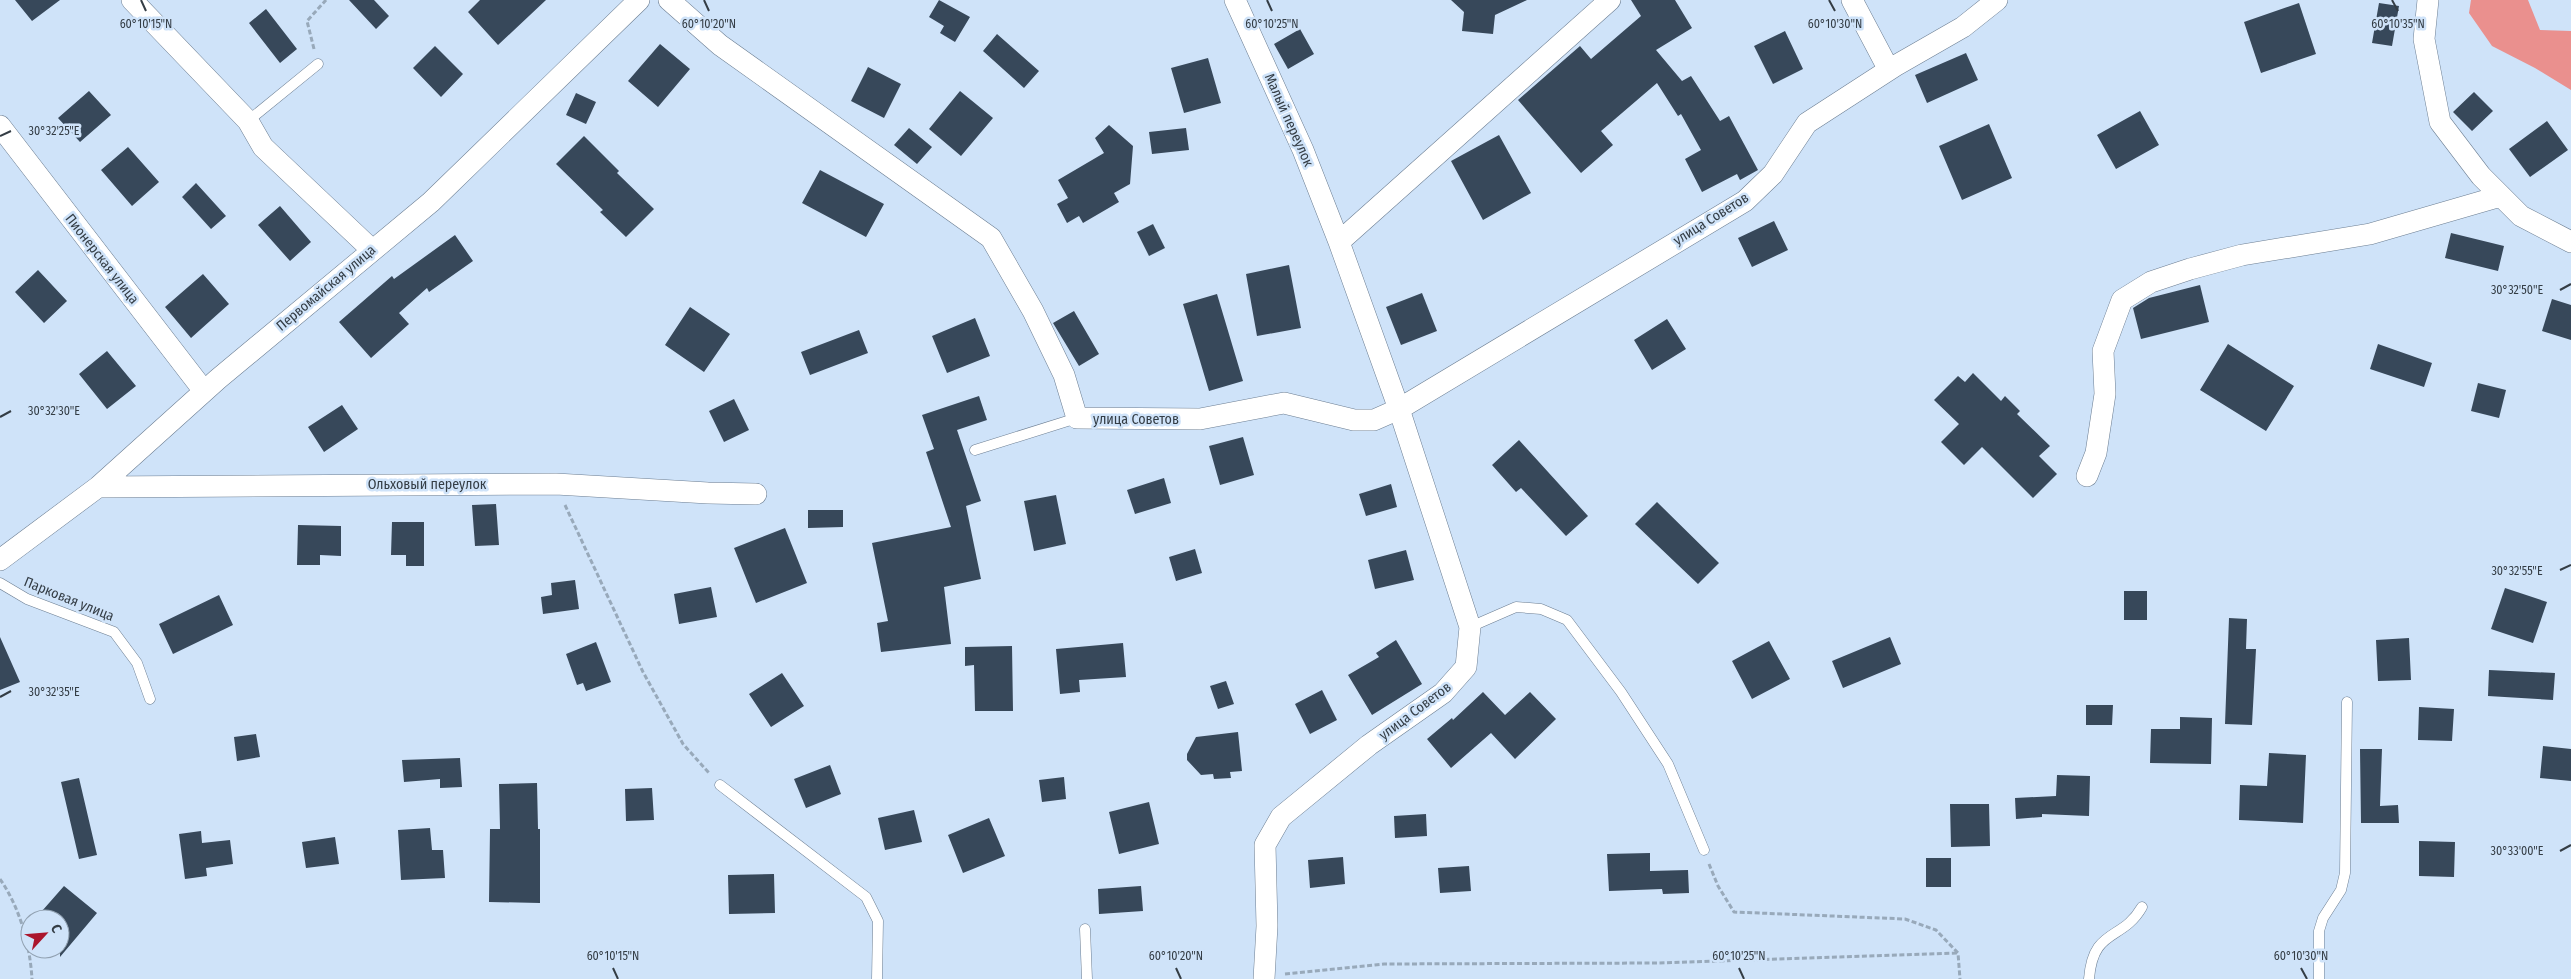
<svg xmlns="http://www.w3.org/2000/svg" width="2571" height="979" font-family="'Fira Sans Condensed',sans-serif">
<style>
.forest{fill:#ea908e}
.building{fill:#37485a}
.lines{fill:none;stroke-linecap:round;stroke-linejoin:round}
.service-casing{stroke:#6c7e92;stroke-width:11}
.minor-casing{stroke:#6c7e92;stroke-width:22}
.path{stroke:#98a9ba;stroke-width:3;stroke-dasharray:5 2.5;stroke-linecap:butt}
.service{stroke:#fff;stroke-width:10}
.minor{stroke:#fff;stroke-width:21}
.ticks{fill:none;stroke:#343d45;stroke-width:2}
.labels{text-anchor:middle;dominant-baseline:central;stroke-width:5;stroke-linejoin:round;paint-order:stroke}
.street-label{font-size:14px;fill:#343d45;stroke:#cfe3f9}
.ticks-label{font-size:12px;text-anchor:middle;fill:#343d45;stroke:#cfe3f9;stroke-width:5;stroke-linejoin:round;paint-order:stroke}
</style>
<rect width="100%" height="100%" fill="#cfe3f9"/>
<!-- forest -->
<path class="forest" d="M2471,0H2528L2540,30L2571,31V90L2535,68L2492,46L2469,13Z"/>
<!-- building -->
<path class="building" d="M15,0H60L32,21Z
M349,0H374L389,16L376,29Z
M480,0H546L498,45L468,12Z
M939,0L970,17L955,42L940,33L944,26L929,17Z
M1451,0H1527L1495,15L1493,34L1462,31L1464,12Z
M1631,0H1675L1692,28L1656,50L1682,81L1691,76L1720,121L1729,116L1758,170L1740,180L1737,174L1702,192L1685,159L1701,150L1681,114L1678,116L1657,83L1601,131L1613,145L1581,173L1518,100L1580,46L1591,59L1641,16Z
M2299,3L2316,54L2261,73L2244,22Z
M2379,3L2399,6L2392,46L2372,43Z
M266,9L297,49L280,63L249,23Z
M1300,29L1314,54L1288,69L1274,44Z
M1785,31L1803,69L1773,84L1754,46Z
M997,34L1039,71L1024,88L983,51Z
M660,44L690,69L658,107L628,81Z
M435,46L463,74L441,97L413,68Z
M1966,53L1978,80L1927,103L1915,75Z
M1208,58L1221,103L1184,113L1171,68Z
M868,67L901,84L884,118L851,101Z
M89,91L111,115L80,142L58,118Z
M960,91L993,118L961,156L929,129Z
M2474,92L2493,111L2472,131L2453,112Z
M576,93L596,102L586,124L566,115Z
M2140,111L2159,145L2116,169L2097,135Z
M2547,121L2568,150L2530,177L2509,149Z
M1989,124L2012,178L1962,200L1939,146Z
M1109,125L1133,146L1130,184L1114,193L1119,202L1083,223L1079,216L1067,223L1057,204L1068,198L1058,180L1104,153L1095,138Z
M909,128L932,147L917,164L894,145Z
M1186,128L1189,150L1152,154L1149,132Z
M1499,135L1531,193L1483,220L1451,161Z
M584,136L619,171L617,173L654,209L626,237L600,212L603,210L556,164Z
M128,147L159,182L132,206L101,170Z
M820,170L884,204L866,237L802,203Z
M196,183L226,216L211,229L182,197Z
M280,206L311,242L290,261L258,225Z
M1774,221L1788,250L1752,267L1738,238Z
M1153,224L1165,248L1149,256L1137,232Z
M2451,233L2504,246L2498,271L2445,258Z
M455,235L473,261L429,292L427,288L399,313L409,324L371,358L339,322L392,276L394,279Z
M1289,265L1301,328L1257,336L1246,274Z
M38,270L67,301L44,323L15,292Z
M203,274L229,304L191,338L165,307Z
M2200,285L2209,322L2141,339L2133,308L2149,298Z
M1422,293L1437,331L1401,345L1386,307Z
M1217,294L1243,381L1209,391L1183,304Z
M2552,299L2571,305V340L2542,331Z
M690,307L730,334L704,372L665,345Z
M1074,311L1099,354L1079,366L1053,323Z
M975,318L990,356L947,373L932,336Z
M1667,319L1686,349L1652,370L1634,340Z
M859,330L868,353L810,375L801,352Z
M2228,344L2294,386L2266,431L2200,390Z
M2378,344L2432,363L2424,387L2370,369Z
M107,351L136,386L107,409L79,374Z
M1973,373L2001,401L2005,396L2020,411L2017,414L2050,446L2039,456L2057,474L2033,498L1982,447L1964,465L1941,442L1959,424L1934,400L1958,376L1965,382Z
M2478,383L2506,390L2499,418L2471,411Z
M979,396L987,420L957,430L981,501L966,506L981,579L944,587L951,644L881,652L877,623L888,621L872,543L951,527L926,452L934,449L922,415Z
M734,399L749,430L724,442L709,411Z
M342,405L358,429L324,452L308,427Z
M1243,437L1254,475L1220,485L1209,446Z
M1519,440L1588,516L1566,536L1521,488L1516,492L1492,465Z
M1164,478L1171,503L1135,514L1127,490Z
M1391,484L1397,507L1366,516L1359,494Z
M1056,495L1066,544L1034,551L1024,501Z
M1657,502L1719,563L1698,584L1635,524Z
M496,504L499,545L475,546L472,505Z
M808,510H843V527L808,528Z
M392,522H424V566H406V555H391Z
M298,525L341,526V556L320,555V565H297Z
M785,528L807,583L756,603L734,548Z
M1195,549L1202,573L1176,581L1169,557Z
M1406,550L1414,580L1375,589L1368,560Z
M575,580L579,609L543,614L541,597L552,595L551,583Z
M711,587L717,617L679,624L674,594Z
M2505,588L2547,602L2533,643L2491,629Z
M2124,591H2147V620H2124Z
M219,595L233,625L173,654L159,624Z
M2229,618L2247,619L2246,649H2256L2252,725L2225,724Z
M0,637L20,682L0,690Z
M1890,637L1901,664L1843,688L1832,661Z
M2409,638L2411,680L2378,681L2376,640Z
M1396,640L1422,684L1372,715L1348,675L1379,657L1376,653Z
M1769,641L1790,679L1752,699L1732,661Z
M596,642L611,682L586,691L583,683L577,685L566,654Z
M1123,643L1126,677L1079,680L1080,692L1060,694L1056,649Z
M1012,646L1013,711H975L974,665L965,666V647Z
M2489,670L2555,673L2553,700L2488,696Z
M782,673L804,706L771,727L749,694Z
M1226,681L1234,704L1218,709L1210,686Z
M1322,690L1337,720L1310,734L1295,704Z
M1483,692L1505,715L1530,692L1556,719L1515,759L1491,733L1451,768L1427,739L1452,718L1453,720Z
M2086,705H2113L2112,725H2086Z
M2419,707L2454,709L2452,741L2418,740Z
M2180,717L2212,718L2211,764L2150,763L2151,729H2180Z
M1238,732L1242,771L1230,772L1231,778L1214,779L1213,774L1201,775L1187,760V754L1196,737Z
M256,734L260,757L237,761L234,737Z
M2543,746L2571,749V781L2540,778Z
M2360,749H2382L2380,806L2398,805L2399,823H2361Z
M2269,753L2306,755L2303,823L2239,820L2240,785L2267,786Z
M460,758L462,787L440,788V779L404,782L402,760Z
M830,765L841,794L806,808L794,779Z
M2057,775L2090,776L2089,816L2042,814V817L2016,819L2015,798L2056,796Z
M1064,777L1066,799L1042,802L1039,780Z
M79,778L97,855L79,859L61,782Z
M537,783L538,829H540V903L489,902L490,829H500L499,784Z
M652,788L654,820L626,821L625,789Z
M1149,802L1159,844L1119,854L1109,812Z
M1950,804H1989L1990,846L1951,847Z
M914,810L922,842L885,850L878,818Z
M1426,814L1427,836L1395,838L1394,816Z
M989,818L1005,856L963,873L948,835Z
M430,828L432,850H443L445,878L401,880L398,830Z
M201,831L202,843L230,840L233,864L206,868L207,876L185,879L179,834Z
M335,837L339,864L306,868L302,842Z
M2419,841L2455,842L2454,877L2419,876Z
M1650,853V871L1688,870L1689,893L1663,894L1662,889L1609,891L1607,854Z
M1343,857L1345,884L1310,888L1308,860Z
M1926,858H1951V887H1926Z
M1469,866L1471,891L1440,893L1438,868Z
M774,874L775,913L729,914L728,875Z
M64,886L97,913L60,957V919H35Z
M1141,886L1143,911L1099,914L1098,889Z"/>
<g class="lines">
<defs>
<path id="service" d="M248,121L318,64
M975,450L1077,418
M0,583L27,599L114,632L137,663L150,699
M1470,627L1516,607L1541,609L1567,620L1621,692L1668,764L1704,850
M720,785L866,897L878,921L877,979
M1085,929L1087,979
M2089,979C2093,927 2122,942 2142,907
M2319,979V931L2323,918L2341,890L2345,873L2347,702"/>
<path id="minor" d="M132,0L248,121L263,147L372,250
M669,0L720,45L991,238L1033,311L1064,375L1077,418L1200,419L1284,403L1354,420H1374L1399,409L1745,201L1773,174L1807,123L1895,66L1963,27L1997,0
M1235,0L1303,150L1339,242
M1852,0L1889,70
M2428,0L2424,39L2440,122L2481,176L2521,216L2571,242
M0,126L204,391
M2087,476L2096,453L2105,394L2103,351L2122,300L2151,282L2190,269L2242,255L2370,234L2501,196
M98,487L556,484L708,493L756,494
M0,560L98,487L218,379L431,202L639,0
M1264,979L1267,926L1265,845L1281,817L1369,745L1443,693L1466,667L1470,627L1399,409L1339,242L1610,0"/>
</defs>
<!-- service casing -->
<use href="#service" class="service-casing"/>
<!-- minor casing -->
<use href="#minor" class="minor-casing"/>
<!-- path -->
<path class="path" d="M314,49L307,21L326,0
M565,505L643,672L683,744L709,773
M1709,864L1718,886L1734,912L1905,919L1936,930L1958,953L1960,979
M0,879C20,908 30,945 32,979
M1285,974L1384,964L1656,963L1958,953"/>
<!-- service -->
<use href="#service" class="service"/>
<!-- minor -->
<use href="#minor" class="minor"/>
</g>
<!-- ticks -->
<path class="ticks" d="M141,0L146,11M704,0L709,11M1267,0L1272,11M1829,0L1835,11M2392,0L2398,11M0,136L11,131M2560,290L2571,284M0,417L11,411M2560,570L2571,565M0,697L11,691M2560,851L2571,845M613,968L618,979M1176,968L1181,979M1739,968L1744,979M2301,968L2307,979"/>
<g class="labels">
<!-- street labels -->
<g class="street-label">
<text transform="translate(1289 120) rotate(66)">Малый переулок</text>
<text transform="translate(1711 219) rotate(-32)">улица Советов</text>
<text transform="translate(102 259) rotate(52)">Пионерская улица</text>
<text transform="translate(326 288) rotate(-40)">Первомайская улица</text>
<text x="1136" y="419">улица Советов</text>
<text x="427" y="484">Ольховый переулок</text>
<text transform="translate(69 599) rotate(22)">Парковая улица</text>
<text transform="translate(1415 711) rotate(-37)">улица Советов</text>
</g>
</g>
<g class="ticks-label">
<text x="146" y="28">60°10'15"N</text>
<text x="709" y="28">60°10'20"N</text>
<text x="1272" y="28">60°10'25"N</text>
<text x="1835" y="28">60°10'30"N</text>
<text x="2398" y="28">60°10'35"N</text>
<text x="54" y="135">30°32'25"E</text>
<text x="2517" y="294">30°32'50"E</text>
<text x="54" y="415">30°32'30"E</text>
<text x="2517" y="575">30°32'55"E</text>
<text x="54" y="696">30°32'35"E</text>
<text x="2517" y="855">30°33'00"E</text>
<text x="613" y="960">60°10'15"N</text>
<text x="1176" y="960">60°10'20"N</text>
<text x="1739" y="960">60°10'25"N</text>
<text x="2301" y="960">60°10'30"N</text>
</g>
<!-- north arrow -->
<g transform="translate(45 934) rotate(64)"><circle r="24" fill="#cfe3f9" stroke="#91a1b1"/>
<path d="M0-4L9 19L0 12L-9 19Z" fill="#ab152d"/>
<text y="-8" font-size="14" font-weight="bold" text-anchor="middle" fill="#343d45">С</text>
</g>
</svg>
